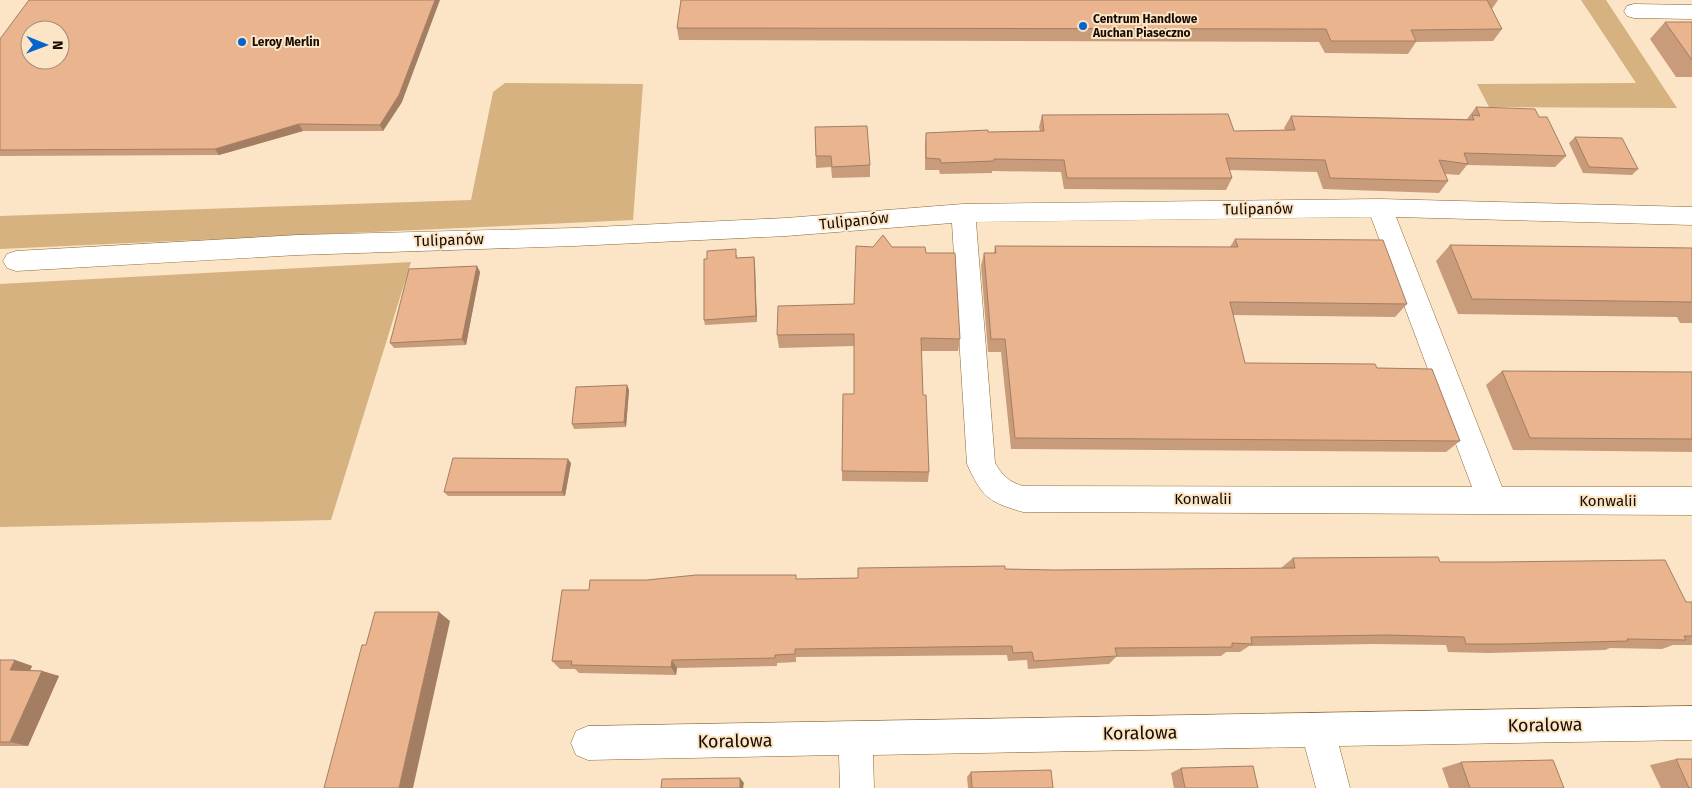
<svg xmlns="http://www.w3.org/2000/svg" width="1692" height="788" font-family="'Fira Sans',sans-serif">
<style>
.green{fill:#d5b27f}
.lines{fill:none;stroke-linecap:round;stroke-linejoin:round}
.minor-casing{stroke:#886734;stroke-width:1}
.minor{fill:#fff;fill-rule:evenodd}
.wall{fill:#c89b7a}
.shaded-wall{fill:#a37e63}
.building{fill:#e9b48e;stroke:#a37e63;fill-rule:evenodd}
.poi-dot{fill:#0364cd;stroke:#fbe5c6;stroke-width:2}
.labels{text-anchor:middle;dominant-baseline:central;stroke-width:4;stroke-linejoin:round;paint-order:stroke}
.far-poi-label{font-size:12px;font-weight:bold;fill:#180b00;stroke:#fbe5c6;text-anchor:start}
.street-label{font-size:15px;fill:#180b00;stroke:#fbe5c6}
.near-street-label{font-size:18px;fill:#180b00;stroke:#fbe5c6}
</style>
<rect width="100%" height="100%" fill="#fbe5c6"/>
<!-- green -->
<path class="green" d="M1581,0H1692H1606L1677,108L1489,107L1477,84L1636,83Z
M505,83L643,84L633,220L0,249V216L471,200L493,92Z
M411,262L331,520L0,527V284Z"/>
<g class="lines">
<defs>
<path id="minor" d="M1634,4L1692,5V19L1634,18L1627,16L1624,11L1627,6Z
M1380,199L1692,207V225L1396,217L1502,487H1692V515L1023,512C988,502 982,497 967,464L952,223L786,236L574,246L298,255L16,271L7,268L3,261L7,254L16,251L298,235L574,228L786,218L963,204ZM1371,217L1472,487L1023,486C1009,482 1002,475 995,463L976,222Z
M1692,706V740L1339,746L1350,788H1316L1305,747L873,755L874,788H840L839,755L588,760L576,755L571,743L576,731L588,726Z"/>
</defs>
<!-- minor casing -->
<use href="#minor" class="minor-casing"/>
<!-- minor -->
<use href="#minor" class="minor"/>
</g>
<!-- wall -->
<path class="wall" d="M681,0H1498L1492,9L1502,29L1493,41L1416,42L1408,54L1325,53L1319,42L679,40L677,28Z
M1665,22H1692V77H1676L1650,39Z
M0,39L402,102L383,131H303L219,155L0,156Z
M1476,107L1539,117L1566,156L1555,167L1467,165L1459,175L1445,174L1448,181L1439,193L1323,189L1317,172L1229,170L1232,178L1226,190L1064,189L1061,172L992,171V173L940,174L939,170H925V145L926,133L1040,131L1039,127L1042,115L1234,131L1285,130L1284,128L1291,116L1467,119Z
M815,127L870,165V177L832,178L831,167L816,168Z
M1575,137L1638,169L1632,175L1583,173L1569,143Z
M1235,239L1407,304L1395,317L1233,315L1245,363L1377,368L1460,441L1446,452L1011,449L1001,352H988L981,266L984,253H994L995,246L1230,247Z
M1450,245L1692,248V323H1680L1677,317L1458,314L1436,261Z
M873,247H892L926,253L960,339L958,351H921L923,395L929,472L928,482L842,481L843,394H854V346L779,348L777,335L854,304Z
M737,255V258L754,257L757,322L705,325L704,320L707,259Z
M477,266L480,272L466,345L394,348L390,343Z
M1502,371L1692,372V452L1513,450L1486,385Z
M627,385L629,390L626,427L574,429L572,424Z
M571,463L565,496H448L444,492Z
M1293,558L1440,562L1686,602H1692V645H1673L1662,649L1610,648L1605,650L1489,653L1448,652L1446,645L1373,644L1249,646L1240,652H1226L1221,656L1116,657L1109,664L1028,669L1027,660L1008,661L1007,655L796,657V662L777,663V666L677,668L676,675L579,673L575,669H560L552,661L589,590L797,579L858,578L1005,569L1054,570L1281,568Z
M0,660H15L32,666L30,670L42,671L59,676L28,746H0Z
M1676,759L1692,788H1661L1650,765Z
M1461,762L1564,788H1449L1442,768Z
M1181,768L1258,788H1174L1171,773Z
M971,772L1053,788H968L967,777Z"/>
<!-- shaded-wall -->
<path class="shaded-wall" d="M435,0H440L402,102L383,131L380,125Z
M299,124L303,131L219,155L215,149Z
M754,257L755,262L757,322L756,316Z
M477,266L480,272L466,345L462,339Z
M627,385L629,390L626,427L624,422Z
M568,459L571,463L565,496L562,492Z
M439,612L450,621L413,788H399Z
M15,660L32,666L28,676L10,670Z
M672,660L677,668L676,675L671,667Z
M42,671L59,676L28,746L10,742Z
M740,778L744,783L743,788H740Z"/>
<!-- building -->
<path class="building" d="M29,0H435L399,95L380,125L299,124L215,149L0,150V39ZM30,30H60V60H30Z
M681,0H1487L1502,29L1411,30L1416,41H1331L1326,29L677,28Z
M1665,22H1692V60Z
M1476,107L1535,109L1539,117H1547L1566,156L1464,153L1468,164L1439,160L1448,181L1330,178L1325,160L1226,158L1232,178H1067L1064,160L994,159V161L941,163L940,159L926,158V133L988,130V132L1044,131L1042,115L1228,114L1234,131L1295,130L1291,116L1474,120L1472,115L1480,116Z
M867,126L870,165L832,167L831,156H816L815,127Z
M1575,137L1622,138L1638,169L1589,167Z
M883,235L892,247H925L926,253H955L960,339L921,338L923,395H926L929,472L842,471L843,394H854V334L777,335L778,306L854,304L856,246L873,247Z
M1235,239L1383,240L1407,304L1230,302L1245,363L1375,364L1377,368L1432,369L1460,441L1015,438L1005,339H991L984,253H996L995,246L1238,247Z
M1450,245L1692,248V302L1472,299Z
M736,249V258L754,257L756,316L704,320V259H707V251Z
M477,266L462,339L390,343L409,269Z
M1502,371L1692,372V439L1530,438Z
M627,385L624,422L572,424L576,387Z
M453,458L568,459L562,492H444Z
M1438,557L1440,562H1494L1665,560L1686,602H1692V636H1684L1686,640L1627,639L1628,641L1508,644H1466L1464,637L1388,635L1251,637L1252,644L1232,643V647L1115,648L1117,656L1034,661L1032,652L1013,653L1012,646L795,649V654L775,655V658L672,660L671,667L571,665L572,661H552L562,590H589L590,580H647L696,575H796V579L858,578V568L1005,566V569L1054,570L1295,568L1293,558Z
M375,612H439L399,788H324L362,645H366Z
M0,660H15L10,670L42,671L10,742H0Z
M1676,759H1692V788H1689Z
M1553,760L1564,788H1470L1461,762Z
M1253,766L1258,788H1185L1181,768Z
M1051,770L1053,788H972L971,772Z
M740,778V788H661L662,779Z"/>
<!-- markers -->
<g class="poi-dot">
<circle cx="1083" cy="26" r="5"/>
<circle cx="242" cy="42" r="5"/>
</g>
<g class="labels">
<!-- far-poi labels -->
<g class="far-poi-label">
<text x="1093" y="19">Centrum Handlowe<tspan x="1093" dy="14">Auchan Piaseczno</tspan></text>
<text x="252" y="42">Leroy Merlin</text>
</g>
<!-- street labels -->
<g class="street-label">
<text transform="translate(1258 209) rotate(-1)">Tulipanów</text>
<text transform="translate(854 221) rotate(-6)">Tulipanów</text>
<text transform="translate(449 240) rotate(-2)">Tulipanów</text>
<text x="1203" y="499">Konwalii</text>
<text x="1608" y="501">Konwalii</text>
</g>
<!-- near-street labels -->
<g class="near-street-label">
<text transform="translate(1545 725) rotate(-1)">Koralowa</text>
<text transform="translate(1140 733) rotate(-1)">Koralowa</text>
<text transform="translate(735 741) rotate(-1)">Koralowa</text>
</g>
</g>
<!-- north arrow -->
<g transform="translate(45 45) rotate(91)"><circle r="24" fill="#fbe5c6" stroke="#a08e77"/>
<path d="M0-4L9 19L0 12L-9 19Z" fill="#0364cd"/>
<text y="-8" font-size="14" font-weight="bold" text-anchor="middle" fill="#180b00">N</text>
</g>
</svg>
